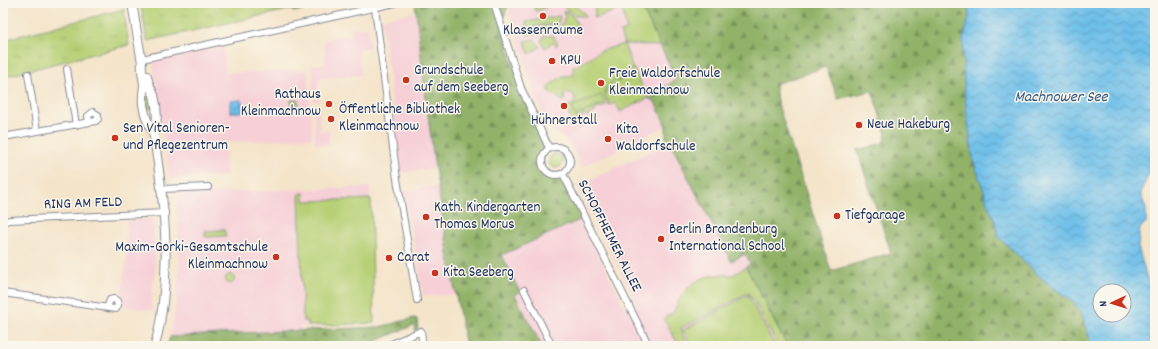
<svg xmlns="http://www.w3.org/2000/svg" width="1158" height="349" font-family="Dekko,sans-serif">
<style>
.built{fill:#f6cfd7}
.grass{fill:#b7d076;stroke:#69806a}
.forest{fill:url(#forest-firs);stroke:#567062;fill-rule:evenodd}
.park{fill:url(#park-tufts);stroke:#69806a}
.garden{fill:url(#garden-furrows);stroke:#69806a}
.water{fill:url(#water-waves);stroke:#4477a4;fill-rule:evenodd}
.lines{fill:none;stroke-linecap:round;stroke-linejoin:round}
.minor-casing{stroke:#888a94;stroke-width:8}
.tertiary-casing{stroke:#888a94;stroke-width:10}
.minor{stroke:#fff;stroke-width:6}
.tertiary{stroke:#fff;stroke-width:8}
.poi-dot{fill:#c8321e;stroke:#fbf7ec;stroke-width:1.5}
.labels{text-anchor:middle;dominant-baseline:central;stroke-width:3;stroke-linejoin:round;paint-order:stroke}
.poi-label{font-size:15px;fill:#1b2f5e;stroke:#fbf7ec;text-anchor:start}
.street-label{font-size:15px;fill:#1b2f5e;stroke:#fbf7ec}
.water-label{font-size:16px;font-style:italic;fill:#345a88;stroke:#fbf7ec}
</style>
<defs>
<pattern id="forest-firs" width="22" height="20" patternUnits="userSpaceOnUse"><rect width="22" height="20" fill="#91b267"/><path d="M5 1l3.5 6h-7zM16 11l3.5 6h-7z" fill="#769158"/></pattern>
<pattern id="park-tufts" width="24" height="20" patternUnits="userSpaceOnUse"><rect width="24" height="20" fill="#b7d076"/><path d="M3 7l-1-3M5 7V3M7 7l1-3M15 17l-1-3M17 17v-4M19 17l1-3" fill="none" stroke="#9db368"/></pattern>
<pattern id="garden-furrows" width="10" height="10" patternUnits="userSpaceOnUse"><rect width="10" height="10" fill="#b7d076"/><path d="M-1 1l2-2M0 10L10 0M9 11l2-2" fill="none" stroke="#9db368"/></pattern>
<pattern id="water-waves" width="16" height="10" patternUnits="userSpaceOnUse"><rect width="16" height="10" fill="#6ebfe9"/><path d="M0 5q4-4 8 0t8 0" fill="none" stroke="#5a9cc0"/></pattern>
</defs>
<rect width="100%" height="100%" fill="#fbf7ec"/>
<filter id="ink" filterUnits="userSpaceOnUse"><feTurbulence type="fractalNoise" baseFrequency=".025" numOctaves="2"/><feDisplacementMap in="SourceGraphic" scale="8" xChannelSelector="R" yChannelSelector="G"/><feConvolveMatrix kernelMatrix="1 2 1 2 8 2 1 2 1" color-interpolation-filters="sRGB"/></filter>
<filter id="wash" filterUnits="userSpaceOnUse"><feTurbulence type="fractalNoise" baseFrequency=".012" numOctaves="4" result="noise"/><feDisplacementMap in="SourceGraphic" scale="16" xChannelSelector="R" yChannelSelector="G"/><feGaussianBlur stdDeviation="0.9" result="paint"/><feColorMatrix in="noise" values="0 0 0 0 0 0 0 0 0 0 0 0 0 0 0 0 0 1.4 0 .05"/><feComposite in="paint" operator="in"/></filter>
<g filter="url(#wash)">
<rect width="100%" height="100%" fill="#f4e4c9"/>
<!-- built -->
<path class="built" d="M512,3H640L676,80L656,94L648,98L655,102L666,126L582,167L569,142L551,129L537,102L509,10Z
M417,12L426,101L435,168L406,173L401,171L400,167L387,59L381,19Z
M352,28H368L370,47L358,48L361,75L318,78L319,101H313L312,65L325,64L324,39H329V37L352,36Z
M223,46L226,73L308,70L312,138L225,142L226,175L170,178L153,61Z
M314,110H319L320,131H329V144L315,145Z
M666,144L672,146L731,261L745,254L751,264L746,268L787,346H542L515,295L520,292L502,255L582,219L627,312L638,306L577,186Z
M438,186L456,295L423,296L404,191Z
M370,187L374,323L308,326H301V331L218,334L170,337L175,311L179,269L180,246L176,194Z
M154,219L155,268L151,304L154,311L122,306L123,296H121L127,254L126,220Z"/>
<!-- grass -->
<path class="grass" d="M533,3H543L548,6L543,9L535,11Z
M571,3L584,13L585,17L575,15L561,5Z
M594,3H640L660,46L624,44L633,69L629,70L622,76V79L620,81L615,80C607,86 603,90 607,100L604,102L601,95L575,116L605,103L606,106L595,109V112L587,116L585,115L576,119L577,122L575,125L569,116L570,115L565,110L568,106H569L575,102L574,95L571,93H567L564,96L565,100L563,101L549,92L548,88L551,84L563,76L574,75L573,67L579,65L600,51L624,44L620,32L627,30L622,9L594,18L595,13Z
M564,10L572,15L579,27L551,30L563,23L565,15Z
M560,16L559,22L555,24L526,27V22Z
M552,26L547,31L527,35L526,29Z
M552,35L558,43L556,46L553,42L545,48L541,41L544,36Z
M534,39L540,47L529,54L525,41Z
M146,86L149,92L154,108H146Z
M291,100H298V110H291Z
M549 161a7 7 0 1 1 14 0a7 7 0 1 1-14 0Z
M304,193V201L371,199L374,323L308,326V321H303L299,194Z
M221,229H224L226,236L205,237V231L221,230Z
M746,267L787,346H778L755,303L748,293L681,328L683,337L688,346H679L664,318L674,312C680,292 695,277 716,275C721,274 727,276 732,275C737,273 741,270 746,267Z
M225.5 279a4.5 4.5 0 1 1 9 0a4.5 4.5 0 1 1-9 0Z
M748,295L775,346H691L683,330Z"/>
<!-- forest -->
<path class="forest" d="M291,3H335L293,12Z
M415,3H509L501,25L516,73L549,148C534,161 545,181 563,174L582,219L502,255L520,292L515,295L542,346H466L450,265L435,168L426,101Z
M640,3H968L969,17L963,40L984,191L987,203L995,221L998,236L1040,277L1074,303L1082,314L1092,346H787L746,267L750,264L746,254L731,261L672,146L666,144V126L655,102L648,98L656,94L676,79ZM826,67L838,99L872,91L886,134L883,143L857,150L891,253L831,271L777,101L775,84Z
M414,318L417,319L418,329L415,330L414,325L365,346H167L170,337L218,334L379,327Z"/>
<!-- park -->
<path class="park" d="M154,3H291L292,9L147,41L141,6Z
M124,9L129,45L3,77V40Z"/>
<!-- garden -->
<path class="garden" d="M634,69L648,98L620,112L616,103L609,105L605,95V89L615,80L620,81L622,79V76L629,70Z
M601,95L605,103L575,116L571,107Z"/>
<!-- water -->
<path class="water" d="M968,3H1155V163L1142,188L1141,195L1146,209V223L1140,228L1138,247L1155,306V346H1092L1082,314L1074,303L1040,277L998,236L995,221L987,203L984,191L973,160L964,91L963,40L969,17ZM1100,291H1124V315H1100Z
M242,100V112H230V101Z"/>
</g>
<g filter="url(#ink)">
<g class="lines">
<defs>
<path id="minor" d="M494,3L521,88L549,148
M375,8L397,179L417,300
M142,59L395,3
M67,69L76,125
M28,74L37,131
M3,137L96,121L98,119V115L93,112L88,116L89,122
M542 161a14 14 0 1 1 28 0a14 14 0 1 1-28 0Z
M563,174L649,346
M162,189L208,187
M3,222L9,220L165,213
M524,290L552,346
M3,293L116,309L118,305L117,301L114,299L110,300L107,308
M387,346L421,331L423,346"/>
<path id="tertiary" d="M132,3L142,63C141,70 143,77 144,84C144,88 143,92 143,96C142,103 144,111 146,117C148,124 153,130 154,137C165,206 173,277 155,346
M147,76C148,83 151,88 154,95C157,107 158,122 154,134"/>
</defs>
<!-- minor casing -->
<use href="#minor" class="minor-casing"/>
<!-- tertiary casing -->
<use href="#tertiary" class="tertiary-casing"/>
<!-- minor -->
<use href="#minor" class="minor"/>
<!-- tertiary -->
<use href="#tertiary" class="tertiary"/>
</g>
</g>
<!-- markers -->
<g class="poi-dot">
<circle cx="543" cy="16" r="4"/>
<circle cx="552" cy="61" r="4"/>
<circle cx="406" cy="80" r="4"/>
<circle cx="601" cy="83" r="4"/>
<circle cx="329" cy="104" r="4"/>
<circle cx="564" cy="106" r="4"/>
<circle cx="331" cy="119" r="4"/>
<circle cx="859" cy="125" r="4"/>
<circle cx="115" cy="138" r="4"/>
<circle cx="608" cy="139" r="4"/>
<circle cx="837" cy="216" r="4"/>
<circle cx="426" cy="217" r="4"/>
<circle cx="661" cy="239" r="4"/>
<circle cx="276" cy="257" r="4"/>
<circle cx="389" cy="258" r="4"/>
<circle cx="435" cy="273" r="4"/>
</g>
<g class="labels">
<!-- poi labels -->
<g class="poi-label">
<text x="543" y="31" text-anchor="middle">Klassenräume</text>
<text x="560" y="61">KPU</text>
<text x="414" y="71">Grundschule<tspan x="414" dy="17">auf dem Seeberg</tspan></text>
<text x="609" y="74">Freie Waldorfschule<tspan x="609" dy="17">Kleinmachnow</tspan></text>
<text x="321" y="95" text-anchor="end">Rathaus<tspan x="321" dy="17">Kleinmachnow</tspan></text>
<text x="339" y="110">Öffentliche Bibliothek<tspan x="339" dy="17">Kleinmachnow</tspan></text>
<text x="564" y="121" text-anchor="middle">Hühnerstall</text>
<text x="867" y="125">Neue Hakeburg</text>
<text x="123" y="129">Sen Vital Senioren-<tspan x="123" dy="17">und Pflegezentrum</tspan></text>
<text x="616" y="130">Kita<tspan x="616" dy="17">Waldorfschule</tspan></text>
<text x="434" y="208">Kath. Kindergarten<tspan x="434" dy="17">Thomas Morus</tspan></text>
<text x="845" y="216">Tiefgarage</text>
<text x="669" y="230">Berlin Brandenburg<tspan x="669" dy="17">International School</tspan></text>
<text x="268" y="248" text-anchor="end">Maxim-Gorki-Gesamtschule<tspan x="268" dy="17">Kleinmachnow</tspan></text>
<text x="397" y="258">Carat</text>
<text x="443" y="273">Kita Seeberg</text>
</g>
<!-- street labels -->
<g class="street-label">
<text transform="translate(83 204) rotate(-2)">RING AM FELD</text>
<text transform="translate(609 236) rotate(63)">SCHOPFHEIMER ALLEE</text>
</g>
<!-- water labels -->
<g class="water-label">
<text x="1061" y="97">Machnower See</text>
</g>
</g>
<!-- margin -->
<rect width="1158" height="349" fill="none" stroke="#fbf7ec" stroke-width="16"/>
<!-- north arrow -->
<g transform="translate(1112 303) rotate(266)"><circle r="19" fill="#fbf7ec" stroke="#a1a7b3"/>
<path d="M0-3L7 15L0 10L-7 15Z" fill="#c8321e"/>
<text y="-6" font-size="11" font-weight="bold" text-anchor="middle" fill="#1b2f5e">N</text>
</g>
</svg>
